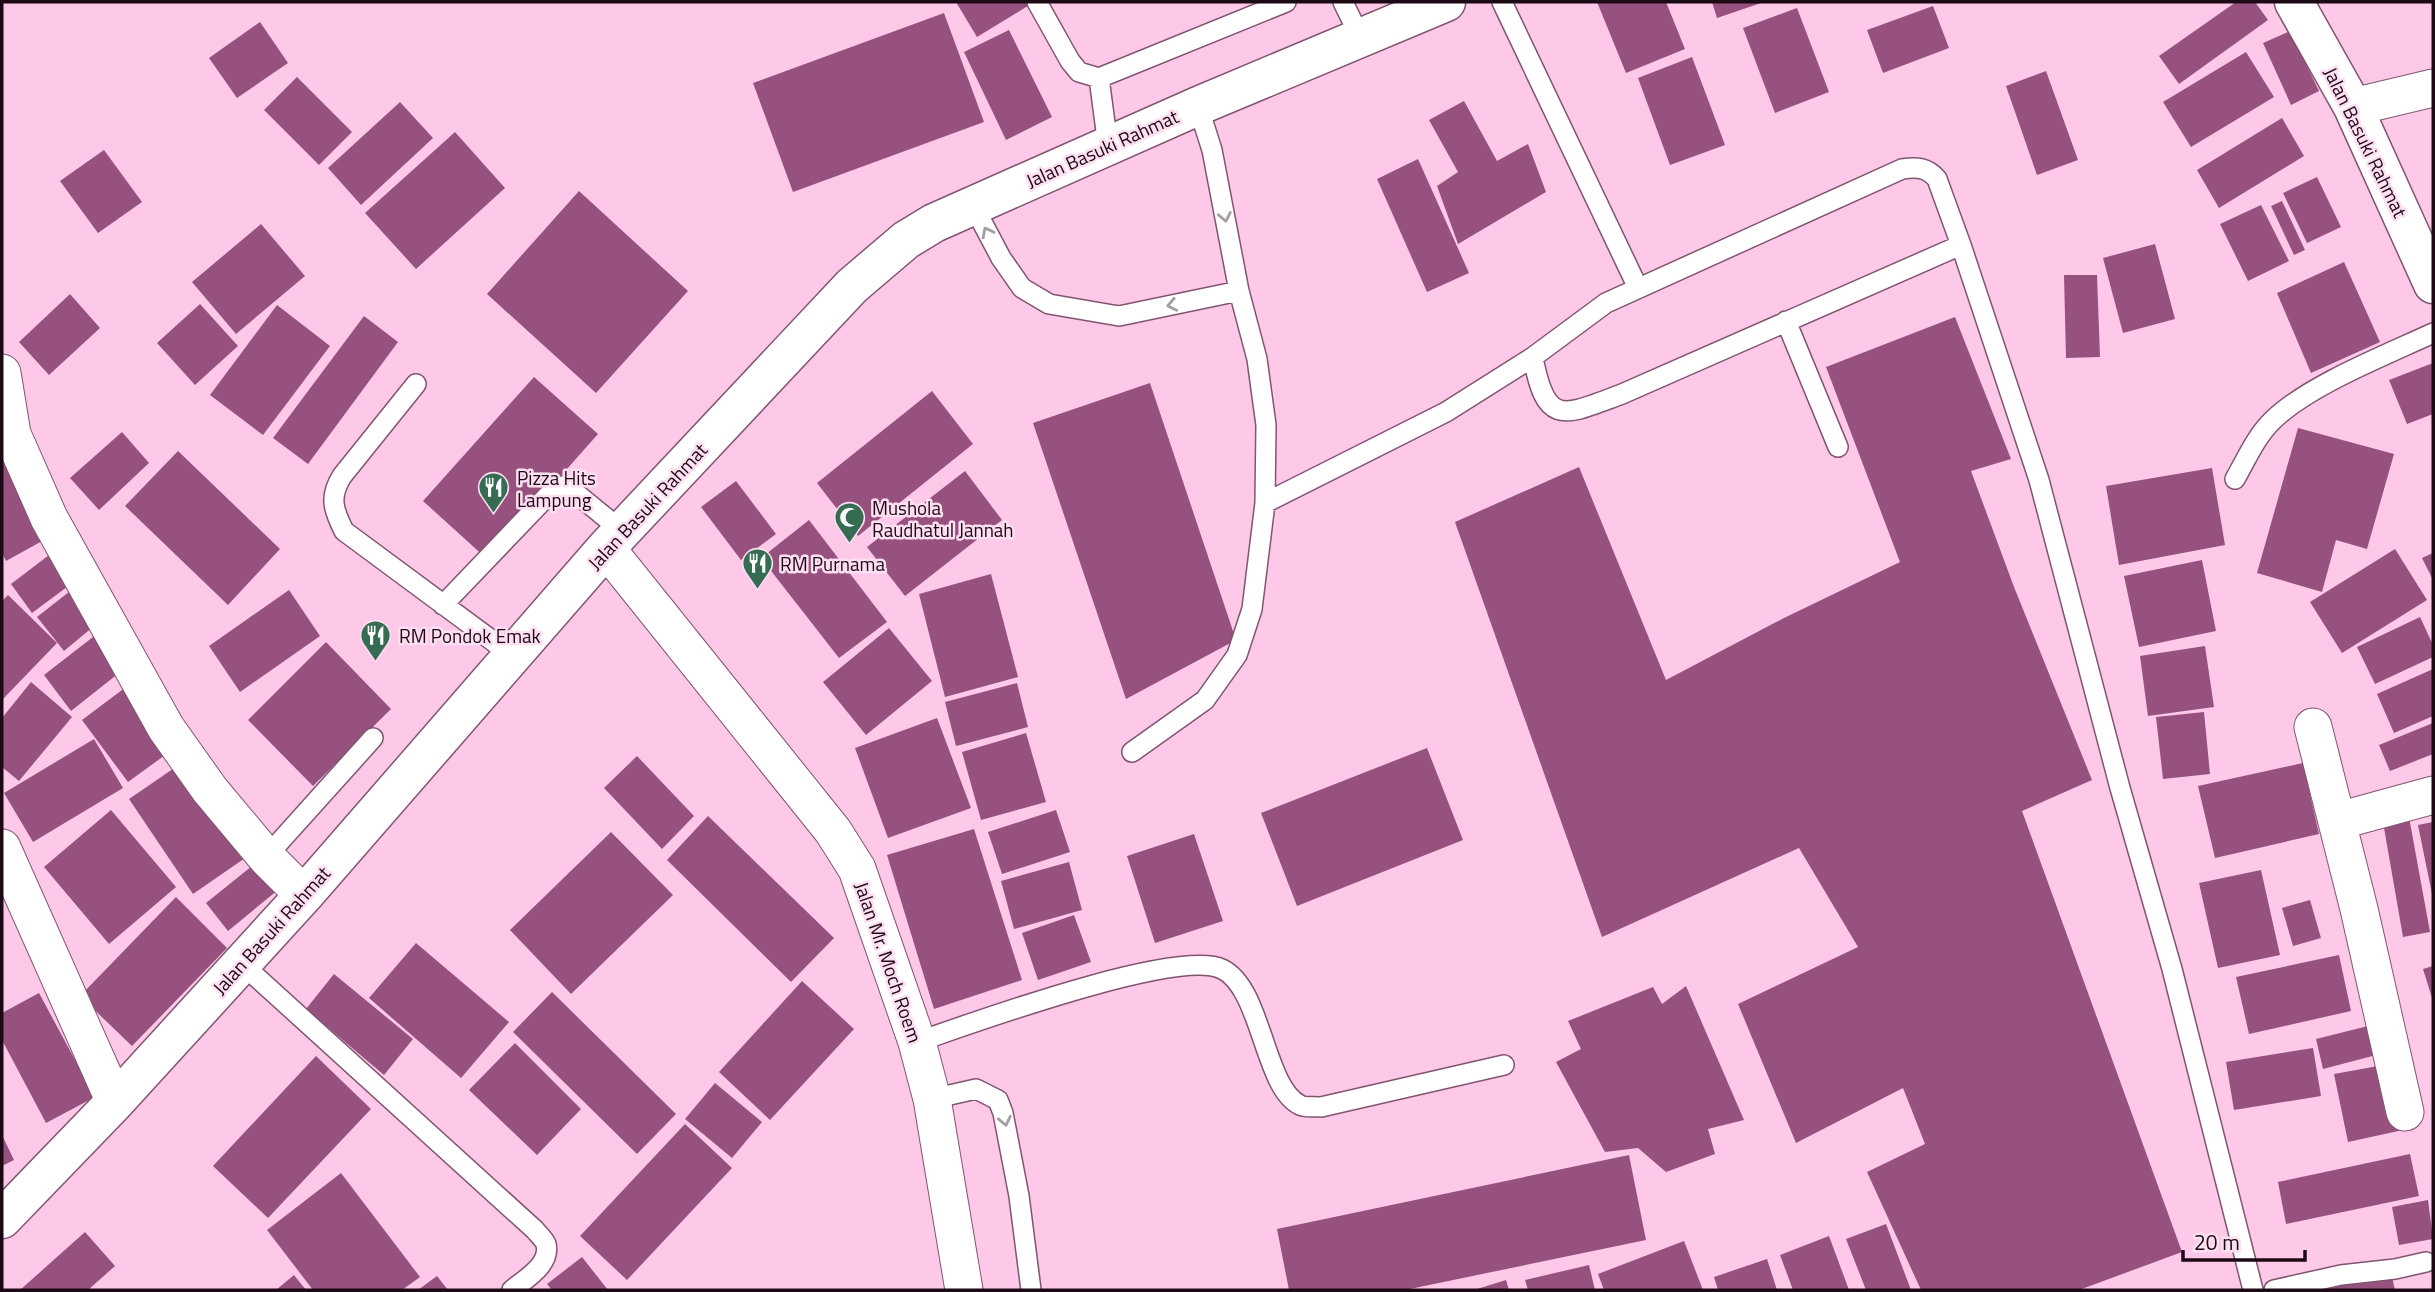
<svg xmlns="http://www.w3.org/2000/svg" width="2435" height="1292" font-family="'Titillium Web',sans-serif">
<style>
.building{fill:#96517e}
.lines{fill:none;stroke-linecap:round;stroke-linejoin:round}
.service-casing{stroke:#815470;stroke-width:22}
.minor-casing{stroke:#815470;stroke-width:39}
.secondary-casing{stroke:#815470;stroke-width:41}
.service{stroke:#fff;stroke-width:19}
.minor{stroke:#fff;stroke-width:37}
.secondary{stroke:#fff;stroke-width:38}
.oneway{stroke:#a49da1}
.labels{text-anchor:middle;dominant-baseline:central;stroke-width:5;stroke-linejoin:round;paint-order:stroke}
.street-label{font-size:19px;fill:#1b0a15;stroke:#fedef1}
.poi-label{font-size:19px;fill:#1b0a15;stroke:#fedef1;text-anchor:start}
</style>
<rect width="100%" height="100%" fill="#fec9e9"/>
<!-- building -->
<path class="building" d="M956,2H1029L1031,4L977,37Z
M1597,2H1666L1685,49L1626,73Z
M1712,2H1764L1717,18Z
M2236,2H2255L2268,20L2179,84L2159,56Z
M1933,6L1949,48L1883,73L1867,30Z
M1797,8L1829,92L1775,113L1743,28Z
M944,13L984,122L793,192L753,83Z
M260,22L288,63L237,98L209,58Z
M1009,30L1052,117L1006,140L964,52Z
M2290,31L2319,91L2291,105L2263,43Z
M2246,52L2274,97L2191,147L2163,102Z
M1692,57L1725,145L1670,165L1638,78Z
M2046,71L2078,160L2037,175L2006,86Z
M297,77L352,132L319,165L264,110Z
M1464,101L1497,161L1528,144L1546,192L1458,244L1437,186L1458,172L1429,120Z
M400,102L433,138L361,205L328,168Z
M2282,118L2304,156L2219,208L2197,170Z
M455,132L505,188L416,269L365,213Z
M104,150L142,202L98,233L60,181Z
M1418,159L1469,273L1427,292L1377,179Z
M2317,177L2341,227L2307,243L2283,193Z
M579,191L688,291L596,393L487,294Z
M2282,201L2305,250L2294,255L2271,206Z
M2261,205L2289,261L2248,281L2220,224Z
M261,224L305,276L236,334L192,282Z
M2155,244L2175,319L2123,333L2103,258Z
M2344,262L2380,342L2311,373L2277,293Z
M2064,275H2097L2100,357L2066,358Z
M70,294L100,328L49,375L19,342Z
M200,304L238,346L195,385L157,343Z
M277,305L330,346L263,435L210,395Z
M364,316L398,342L308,464L273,438Z
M1955,317L2011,459L1971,471L2014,587L2092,780L2022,811L2182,1252L2079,1290H1921L1867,1172L1925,1144L1903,1088L1796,1143L1738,1004L1858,947L1799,848L1602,937L1455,522L1579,467L1666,680L1784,618L1900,562L1826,367Z
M2433,363V414L2407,424L2389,380Z
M534,377L598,434L487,559L423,501Z
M1150,383L1236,640L1126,699L1033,423Z
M932,391L973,444L858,536L817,483Z
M2298,428L2394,454L2367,549L2336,540L2322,592L2257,573Z
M122,432L149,463L99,510L70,478Z
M178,451L280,549L228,605L125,506Z
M8,454L53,535L6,561L2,553V458Z
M2212,468L2225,545L2119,565L2106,486Z
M965,471L1002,520L905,596L867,547Z
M736,481L776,534L741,560L701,507Z
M809,520L887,622L839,658L761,558Z
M2395,549L2427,600L2342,653L2310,602Z
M53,552L75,581L32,613L11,584Z
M2433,553V580L2422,558Z
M2202,560L2216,631L2139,647L2124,576Z
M991,574L1018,677L945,697L919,594Z
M74,588L100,621L64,651L37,617Z
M289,590L320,636L240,692L209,646Z
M8,595L57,643L2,700V601Z
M2420,617L2433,645V657L2375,684L2357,647Z
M889,628L932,681L866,735L823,682Z
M102,630L129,665L71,711L44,675Z
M326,642L391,709L313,786L248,720Z
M2205,646L2214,707L2148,716L2140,656Z
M2433,669V716L2394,733L2377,694Z
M31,682L72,717L19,781L2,767V718Z
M1017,683L1028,727L956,746L945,702Z
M126,687L172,750L128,782L82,720Z
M2204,712L2210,774L2163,779L2156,717Z
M937,718L971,808L888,838L855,748Z
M2433,723V754L2390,771L2379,745Z
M1026,733L1046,802L981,820L962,752Z
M94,739L123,788L33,842L4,793Z
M1427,748L1463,840L1297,906L1261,813Z
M637,756L694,816L662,849L604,788Z
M183,762L248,856L193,894L129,799Z
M2303,763L2319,834L2215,858L2198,786Z
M111,810L176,887L109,944L44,867Z
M1056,810L1070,852L1002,874L988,832Z
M708,816L834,938L791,982L667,860Z
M2409,817L2430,932L2403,937L2383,822Z
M2433,822V894H2432L2418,825Z
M974,829L1022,980L934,1009L887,855Z
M611,832L673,895L571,994L510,930Z
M1194,834L1223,921L1155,943L1127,856Z
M257,862L279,889L228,931L206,903Z
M1069,862L1082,910L1014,929L1001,881Z
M2261,870L2280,955L2218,968L2199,883Z
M176,897L227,948L132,1046L80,996Z
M2310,900L2321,938L2293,946L2282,908Z
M1074,915L1091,962L1038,980L1022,933Z
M416,943L509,1022L461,1078L369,998Z
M2339,955L2351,1011L2249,1034L2236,977Z
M2433,966V1001L2423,969Z
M334,974L413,1039L384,1075L306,1009Z
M802,981L854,1029L770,1120L719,1072Z
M1686,986L1744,1120L1708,1129L1715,1154L1666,1172L1638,1148L1605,1152L1556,1062L1581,1049L1568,1021L1653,987L1662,1004Z
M552,992L676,1114L637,1154L513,1032Z
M39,993L95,1097L46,1123L2,1040V1013Z
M2376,1024L2384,1053L2323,1069L2316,1039Z
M515,1043L581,1109L537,1155L469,1090Z
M2313,1048L2321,1096L2234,1110L2226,1062Z
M316,1056L371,1109L268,1218L213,1166Z
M2389,1064L2403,1130L2348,1142L2334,1074Z
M715,1083L762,1122L732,1158L685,1119Z
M685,1124L732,1168L627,1280L580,1236Z
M2,1135L14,1160L2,1166Z
M2410,1154L2419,1196L2286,1224L2278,1182Z
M1629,1155L1646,1240L1405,1290H1289L1277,1229Z
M341,1173L420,1277L402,1290H313L267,1230Z
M2428,1200L2433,1239L2399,1245L2392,1207Z
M1886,1224L1911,1290H1866L1846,1239Z
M85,1232L115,1266L88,1290H20Z
M1829,1236L1849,1290H1793L1780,1255Z
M1684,1241L1703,1290H1604L1598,1274Z
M582,1257L608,1290H552L547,1284Z
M1767,1259L1777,1290H1718L1714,1277Z
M1589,1265L1595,1290H1528L1525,1280Z
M294,1275L306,1290H276Z
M437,1276L448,1290H418Z
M2392,1277L2395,1290H2319V1288Z
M1506,1280L1509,1290H1474Z"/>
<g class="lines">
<defs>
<path id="service" d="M1037,2L1070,61L1079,72L1099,78L1286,2
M1343,2L1361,39
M1502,2L1638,288
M1099,78L1108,146
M973,205L1001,258L1022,288L1049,304L1119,316L1239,291
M1786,321L1838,447
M1533,357C1546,429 1565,415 1622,394L1961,245
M416,384L342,476C329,497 333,509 344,531L513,656
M2235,479C2246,460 2256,436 2273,420C2309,385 2386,355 2433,333
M1265,503L1446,412L1533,357L1606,303L1902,169C1917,167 1927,167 1937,179L1961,245L2039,480L2120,788L2172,969L2253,1290
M443,605L554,489L562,486L572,490L622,531
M1132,752L1205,700L1237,655L1252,609L1265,503L1266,425L1257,359L1239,291L1212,150L1198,106
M266,857L373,738
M241,963L535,1230C538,1234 544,1239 546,1244C551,1265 525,1279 512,1290
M917,1042C970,1024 1177,948 1222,969C1262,988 1264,1088 1300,1105C1305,1108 1315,1106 1321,1107L1504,1065
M932,1099L976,1089L998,1100L1003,1113L1019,1196L1031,1290
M2274,1290L2341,1275L2395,1269L2426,1262"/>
<path id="minor" d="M2353,107L2433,88
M2,373L12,434L49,518L166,728L210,790L266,857L304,895
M606,548L833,831L857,869L917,1042L932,1099L964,1290
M2313,727L2359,909L2405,1112
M2338,821L2433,795
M2,848L115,1102"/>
<path id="secondary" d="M2294,2L2353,107L2433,284
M2,1219L115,1102L304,895L606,548L852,286L906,240L934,223L1198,106L1446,2"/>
</defs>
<!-- service casing -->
<use href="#service" class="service-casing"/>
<!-- minor casing -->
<use href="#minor" class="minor-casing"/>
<!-- secondary casing -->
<use href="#secondary" class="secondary-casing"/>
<!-- service -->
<use href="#service" class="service"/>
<!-- minor -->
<use href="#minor" class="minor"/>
<!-- secondary -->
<use href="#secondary" class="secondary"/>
</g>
<!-- one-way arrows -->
<defs><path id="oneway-chevron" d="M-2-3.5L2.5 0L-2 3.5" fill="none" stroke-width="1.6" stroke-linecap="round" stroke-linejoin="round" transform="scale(1.75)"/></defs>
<g class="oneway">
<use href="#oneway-chevron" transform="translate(1225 217) rotate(79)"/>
<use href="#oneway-chevron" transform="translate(987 232) rotate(-117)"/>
<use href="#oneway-chevron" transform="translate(1172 305) rotate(168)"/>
<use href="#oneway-chevron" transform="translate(1005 1121) rotate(78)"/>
</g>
<!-- icons -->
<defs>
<symbol id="restaurant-pin" viewBox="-11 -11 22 30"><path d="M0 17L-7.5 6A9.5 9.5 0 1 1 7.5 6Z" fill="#356c52" stroke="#fedef1"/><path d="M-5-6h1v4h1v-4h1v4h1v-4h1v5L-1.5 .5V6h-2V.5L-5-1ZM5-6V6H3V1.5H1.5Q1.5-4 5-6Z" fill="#fff"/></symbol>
<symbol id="mosque-pin" viewBox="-11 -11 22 30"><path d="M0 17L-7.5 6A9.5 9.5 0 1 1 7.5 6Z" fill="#356c52" stroke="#fedef1"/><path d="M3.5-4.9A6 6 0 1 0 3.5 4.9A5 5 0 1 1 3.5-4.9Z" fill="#fff"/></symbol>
</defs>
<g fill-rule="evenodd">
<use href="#restaurant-pin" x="476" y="470" width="35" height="47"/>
<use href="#mosque-pin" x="832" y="500" width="35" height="47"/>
<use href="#restaurant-pin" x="740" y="546" width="35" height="47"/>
<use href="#restaurant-pin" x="358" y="618" width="35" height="47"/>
</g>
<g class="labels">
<!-- street labels -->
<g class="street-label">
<text transform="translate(2366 142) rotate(64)">Jalan Basuki Rahmat</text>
<text transform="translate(1102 148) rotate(-24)">Jalan Basuki Rahmat</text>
<text transform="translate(647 506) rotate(-47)">Jalan Basuki Rahmat</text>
<text transform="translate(271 930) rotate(-48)">Jalan Basuki Rahmat</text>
<text transform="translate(889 962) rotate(71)">Jalan Mr. Moch Roem</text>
</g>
<!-- poi labels -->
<g class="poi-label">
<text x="517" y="477">Pizza Hits<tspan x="517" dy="22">Lampung</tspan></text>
<text x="872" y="507">Mushola<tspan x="872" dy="22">Raudhatul Jannah</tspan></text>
<text x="780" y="563">RM Purnama</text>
<text x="399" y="635">RM Pondok Emak</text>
</g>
</g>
<!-- border -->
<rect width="2435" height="1292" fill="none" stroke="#1b0a15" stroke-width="7"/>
<!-- scale -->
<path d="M2183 1250v10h122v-10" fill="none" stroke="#1b0a15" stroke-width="3.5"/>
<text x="2194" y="1250" font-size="21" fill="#1b0a15" stroke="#fedef1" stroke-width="5" paint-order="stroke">20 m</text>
</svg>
